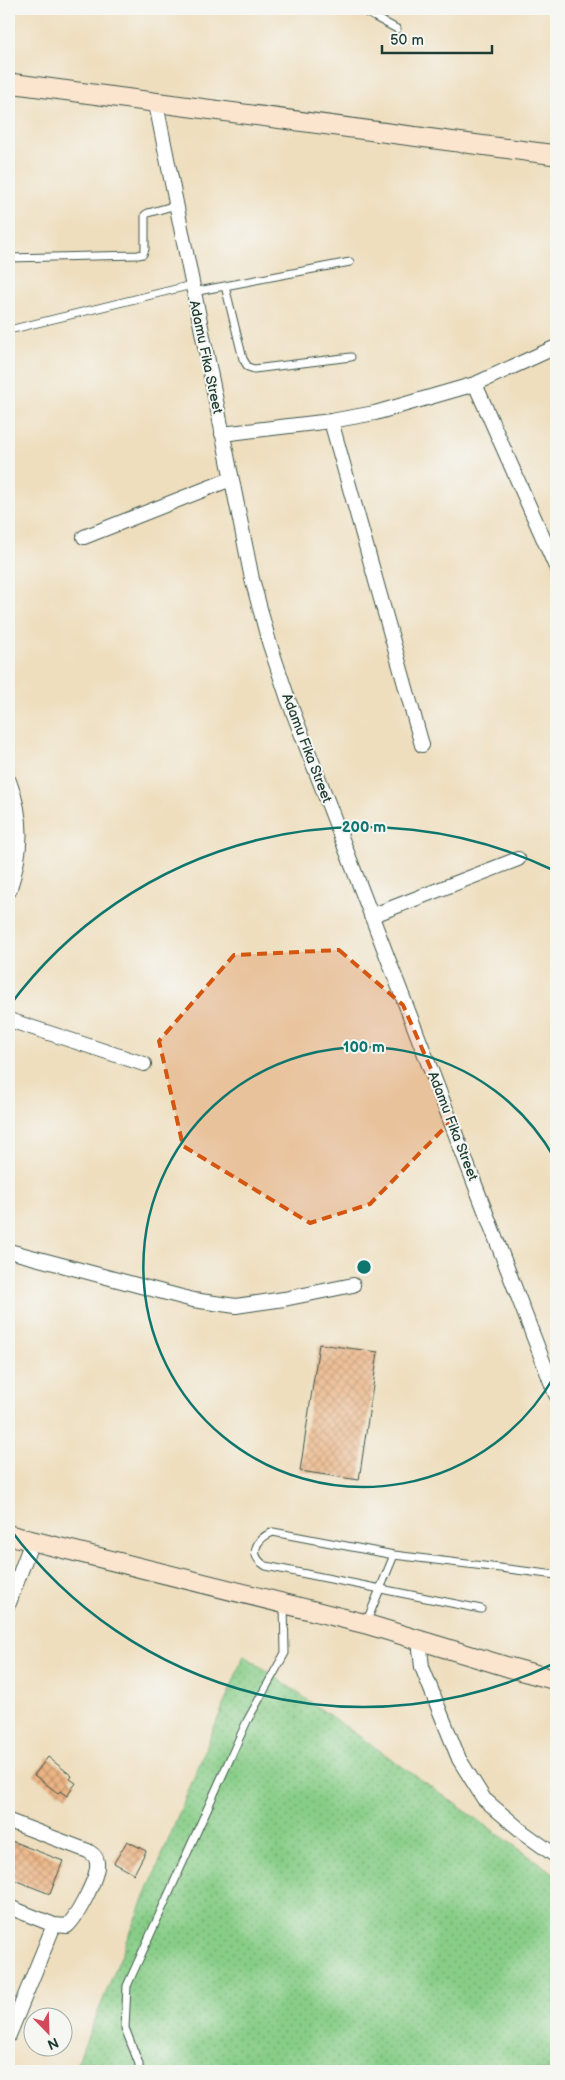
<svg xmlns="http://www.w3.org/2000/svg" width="565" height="2080" font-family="'Balsamiq Sans',sans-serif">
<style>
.grass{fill:url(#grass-dots);stroke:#53855e}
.building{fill:url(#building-cross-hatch)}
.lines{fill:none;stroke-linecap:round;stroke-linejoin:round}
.lane-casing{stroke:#3e5549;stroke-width:9}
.street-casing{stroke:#3e5549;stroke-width:16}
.secondary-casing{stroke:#3e5549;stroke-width:21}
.lane{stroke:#fff;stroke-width:7}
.street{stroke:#fff;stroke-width:14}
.secondary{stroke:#fbe5cf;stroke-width:19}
.marked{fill:#d45610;fill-opacity:0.2;stroke:#d45610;stroke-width:4;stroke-dasharray:10 6;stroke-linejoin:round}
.ring{fill:none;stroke:#0f766e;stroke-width:2.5}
.labels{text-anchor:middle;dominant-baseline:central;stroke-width:4;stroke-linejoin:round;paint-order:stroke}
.street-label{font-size:14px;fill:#1f3d34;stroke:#f6f6f2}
.centre{fill:#0f766e;stroke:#f6f6f2;stroke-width:2.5}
.ring-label{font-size:15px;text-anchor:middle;font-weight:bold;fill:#0f766e;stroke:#f6f6f2;stroke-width:4;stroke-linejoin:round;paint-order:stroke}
</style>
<defs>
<pattern id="grass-dots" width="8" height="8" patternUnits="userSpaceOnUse" patternTransform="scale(1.25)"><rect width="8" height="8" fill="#87cd87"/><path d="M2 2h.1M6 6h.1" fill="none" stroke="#6ea86f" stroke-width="1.8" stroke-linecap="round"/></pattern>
<pattern id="building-cross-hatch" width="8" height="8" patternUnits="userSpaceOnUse" patternTransform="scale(1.25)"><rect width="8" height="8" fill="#edb585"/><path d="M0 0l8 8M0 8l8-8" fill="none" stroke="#bf946e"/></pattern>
</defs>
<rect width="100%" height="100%" fill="#f6f6f2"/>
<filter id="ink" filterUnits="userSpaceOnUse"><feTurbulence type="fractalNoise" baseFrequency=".02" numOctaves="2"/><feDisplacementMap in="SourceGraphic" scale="10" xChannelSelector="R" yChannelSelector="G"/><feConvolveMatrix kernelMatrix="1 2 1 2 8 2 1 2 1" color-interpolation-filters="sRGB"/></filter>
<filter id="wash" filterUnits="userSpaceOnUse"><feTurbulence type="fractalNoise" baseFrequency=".0096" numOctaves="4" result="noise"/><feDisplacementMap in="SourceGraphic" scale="20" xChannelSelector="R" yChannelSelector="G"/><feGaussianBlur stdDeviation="1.12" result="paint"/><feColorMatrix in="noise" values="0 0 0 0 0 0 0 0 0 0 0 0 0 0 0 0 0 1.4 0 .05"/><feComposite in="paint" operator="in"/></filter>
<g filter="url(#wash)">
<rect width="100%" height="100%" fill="#eedebe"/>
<!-- grass -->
<path class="grass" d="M244,1655L556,1875V2071H74Z"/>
<g id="blocks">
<!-- building -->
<path class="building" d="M319,1344L378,1352L359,1480L300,1471Z
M48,1757L72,1776L70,1779L76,1783L67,1796L60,1791L58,1793L34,1775Z
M9,1840L63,1861L50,1894L9,1878Z
M127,1841L146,1851L134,1874L114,1863Z"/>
</g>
</g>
<g filter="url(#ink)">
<use href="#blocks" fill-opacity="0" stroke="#3e5549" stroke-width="1"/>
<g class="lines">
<defs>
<path id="lane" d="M360,9L397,29
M9,258L138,255L143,254L145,249V215L148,213L176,205
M225,286L243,359L248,367L254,369L351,357
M193,292L350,262
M9,330L192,285
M394,1555L273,1532C255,1539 248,1556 266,1566L481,1609
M366,1623L394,1555L556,1575
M139,2071V2064L125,2028L127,1986L247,1721L285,1653L284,1604"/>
<path id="street" d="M156,104L252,579L269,642L288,699L556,1395
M475,384L556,567
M331,421L422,745
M222,434L331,421L375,413L475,384L556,347
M84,537L231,479
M9,781C24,820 22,852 9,891
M371,916L518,859
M9,1020L144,1064
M9,1251L193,1300L236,1306L284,1299L353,1285
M9,1603L32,1541
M419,1640L422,1667L459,1759L484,1799L524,1833L556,1856
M9,1821L88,1851C93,1854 97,1857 97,1863C99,1876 77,1917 67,1926L54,1925L9,1907
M9,2035L54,1925"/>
<path id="secondary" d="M9,83L556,155
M9,1535L366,1624L508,1667L556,1680"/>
</defs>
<!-- lane casing -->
<use href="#lane" class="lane-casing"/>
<!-- street casing -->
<use href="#street" class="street-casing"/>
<!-- secondary casing -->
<use href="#secondary" class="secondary-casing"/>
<!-- lane -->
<use href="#lane" class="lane"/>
<!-- street -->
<use href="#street" class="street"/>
<!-- secondary -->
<use href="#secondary" class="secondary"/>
</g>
</g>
<!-- marked area -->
<path class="marked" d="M339,950L403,1005L453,1119L370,1204L310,1223L183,1146L159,1041L234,955Z"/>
<!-- distance rings -->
<g class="ring">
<path d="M555 1375A220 220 0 1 1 555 1159"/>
<path d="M553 1664A440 440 0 0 1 10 1529M10 1005A440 440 0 0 1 553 870"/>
</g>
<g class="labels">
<!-- street labels -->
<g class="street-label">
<text transform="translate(206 357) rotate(78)">Adamu Fika Street</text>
<text transform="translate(307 748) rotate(69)">Adamu Fika Street</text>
<text transform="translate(453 1126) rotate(69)">Adamu Fika Street</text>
</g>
</g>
<circle cx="364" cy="1267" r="8" class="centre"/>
<g class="ring-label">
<text x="364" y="832">200 m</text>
<text x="364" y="1052">100 m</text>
</g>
<!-- margin -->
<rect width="565" height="2080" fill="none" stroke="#f6f6f2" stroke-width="30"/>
<!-- north arrow -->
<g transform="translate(48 2032) rotate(157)"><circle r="24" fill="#f6f6f2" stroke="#a0aca6"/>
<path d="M0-4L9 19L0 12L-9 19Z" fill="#d1495b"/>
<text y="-8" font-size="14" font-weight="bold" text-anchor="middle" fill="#1f3d34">N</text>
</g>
<!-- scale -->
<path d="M382 45v8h110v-8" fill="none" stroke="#1f3d34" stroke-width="2.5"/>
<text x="390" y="45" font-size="15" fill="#1f3d34" stroke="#f6f6f2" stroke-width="4" paint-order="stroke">50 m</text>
</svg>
